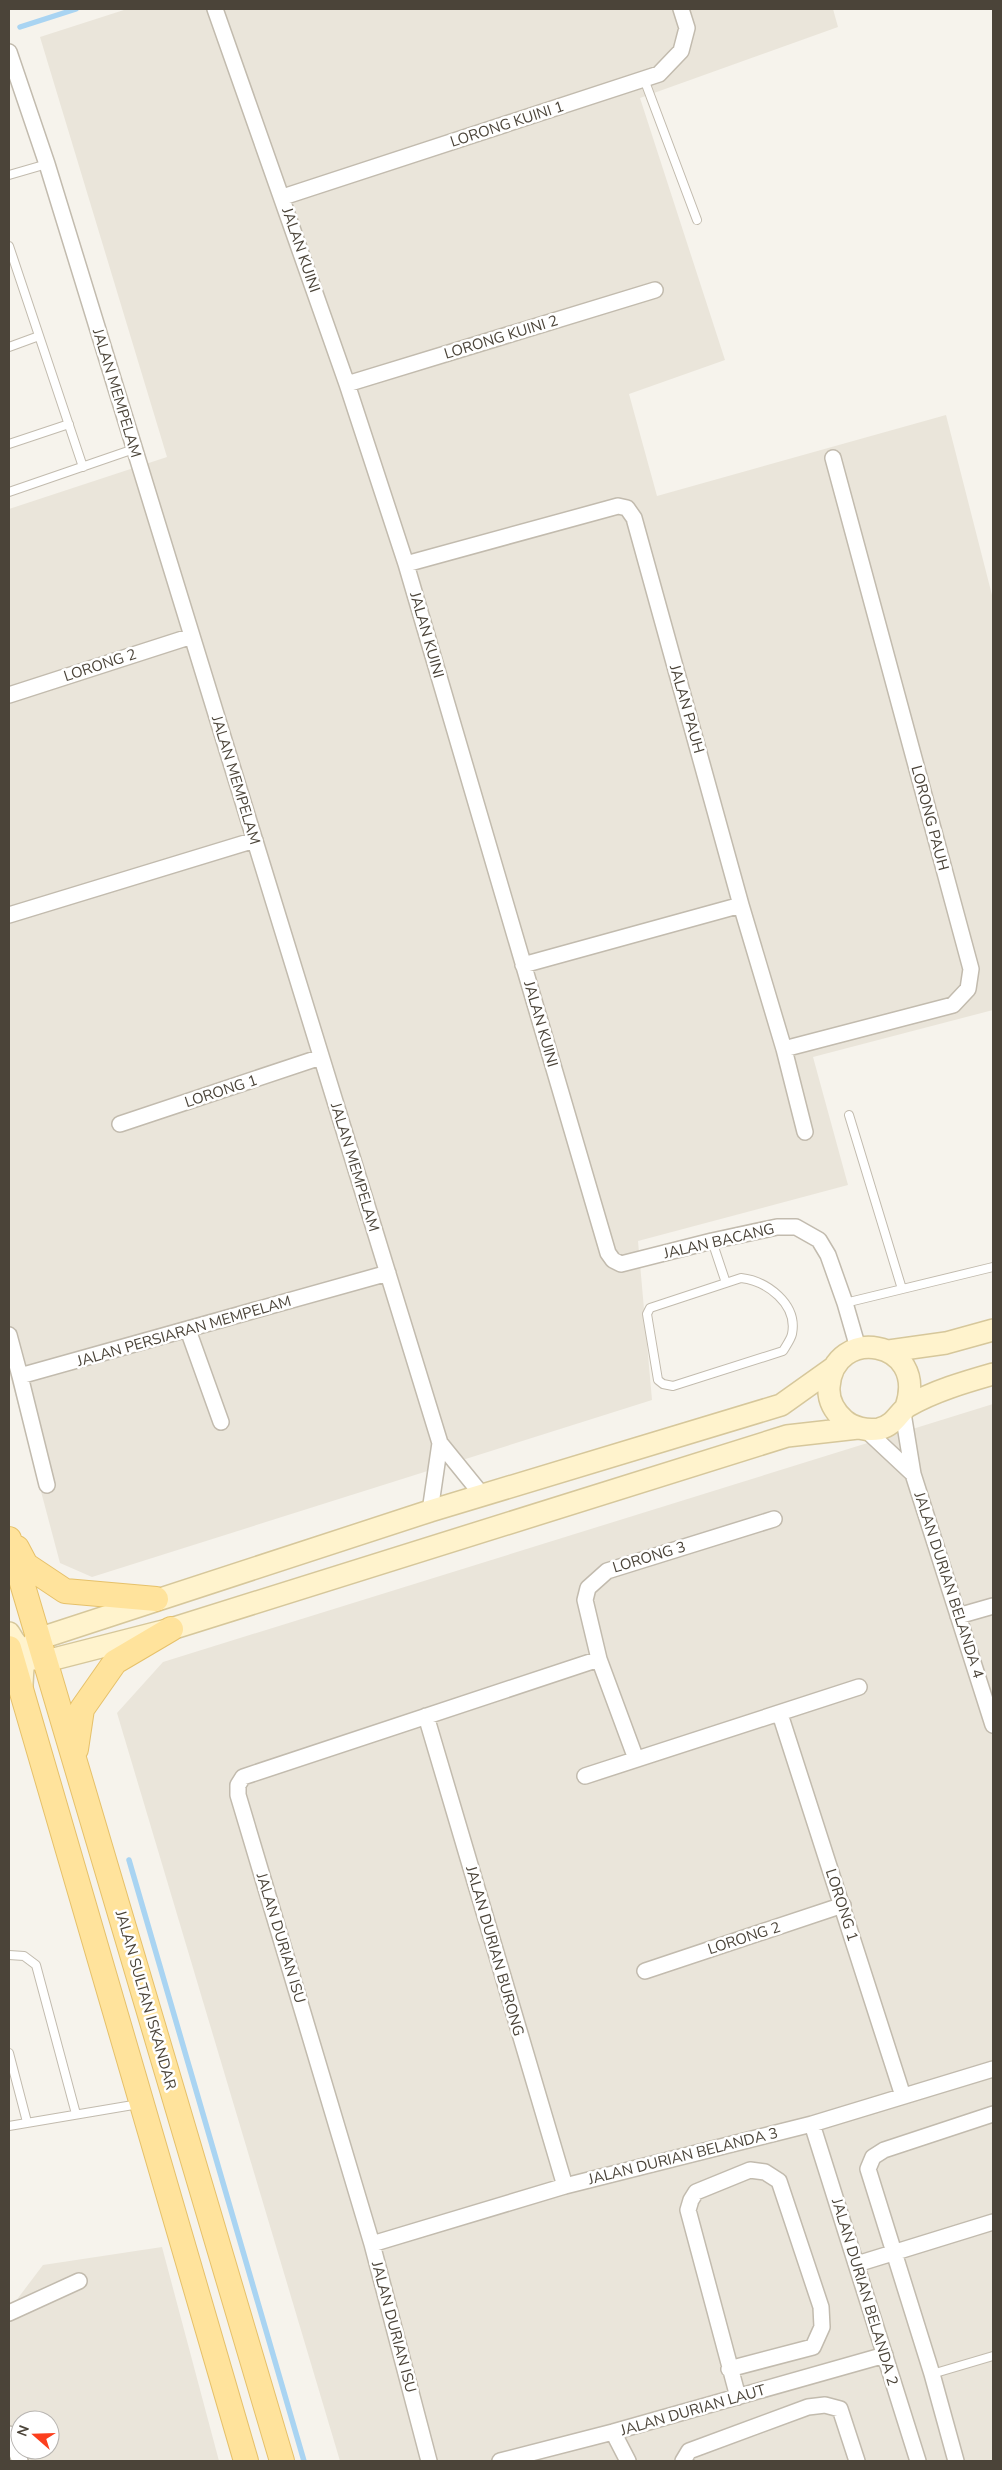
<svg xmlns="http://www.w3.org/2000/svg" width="1002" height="2470" font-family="'Nunito Sans',sans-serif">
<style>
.residential{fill:#eae5da;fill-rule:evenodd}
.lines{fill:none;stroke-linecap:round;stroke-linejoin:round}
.stream{stroke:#a9d4f2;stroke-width:5.5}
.lane-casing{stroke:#c2bbae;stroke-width:10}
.street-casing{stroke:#c2bbae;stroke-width:18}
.secondary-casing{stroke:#d6c79b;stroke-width:24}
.primary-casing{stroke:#e6c16a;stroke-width:26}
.lane{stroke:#fff;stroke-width:8}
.street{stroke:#fff;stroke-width:15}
.secondary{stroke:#fff3cd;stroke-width:21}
.primary{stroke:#ffe39c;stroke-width:24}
.labels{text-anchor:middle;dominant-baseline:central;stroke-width:5;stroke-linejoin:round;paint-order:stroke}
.street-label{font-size:15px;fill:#4b4439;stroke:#fff}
</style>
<rect width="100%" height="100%" fill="#f6f3ec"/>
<!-- residential -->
<path class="residential" d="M127,9H833L838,27L640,98L725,360L629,394L657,496L946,415L993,599V1010L813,1057L848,1185L638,1241L652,1400L92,1577L60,1563L9,1371V509L167,457L40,37Z
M993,1404V2461H340L117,1713L163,1662Z
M162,2247L219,2461H9V2310L43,2265ZM20,2420H50V2450H20Z"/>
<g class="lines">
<!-- stream -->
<path class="stream" d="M20,27L76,9
M129,1860L304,2461"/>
<defs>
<path id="lane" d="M644,79L697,220
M9,175L47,164
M9,246L83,467
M9,347L39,336
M9,444L69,424
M9,492L134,449
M849,1115L902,1289
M712,1241L726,1283
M741,1278C767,1281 798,1304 792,1334C791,1339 786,1346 783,1351L673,1386L663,1384L658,1380L647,1314L650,1308Z
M845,1303L993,1267
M9,1955L24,1956L36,1965L76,2114
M9,2053L27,2122
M9,2126L139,2104
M932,2374L993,2356"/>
<path id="street" d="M215,9L347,384L406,564L608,1253L613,1260L621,1264L712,1241L777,1227H796L819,1240L828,1255L845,1303L858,1348
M9,52L47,164L440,1443L430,1511
M283,197L659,74L681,51L687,28L681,9
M347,384L655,290
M406,564L618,506L627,508L634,518L741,905L784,1049L805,1132
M9,695L192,636
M9,915L255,840
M523,965L741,905
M784,1049L953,1005L968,989L971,969L833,458
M120,1124L321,1057
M188,1330L221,1422
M9,1335L20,1376L388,1273
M20,1376L47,1485
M903,1413L913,1474L993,1725
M866,1430L913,1474
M440,1443L483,1496
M958,1616L993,1606
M780,1714L903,2096
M426,1716L565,2186
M636,1759L599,1659L585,1600L588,1588L607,1571L774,1519
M585,1776L859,1687
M645,1971L843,1905
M812,2124L918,2461
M372,2244L565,2186L812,2124L993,2069
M857,2264L993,2222
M9,2313L79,2281
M729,2369L813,2347L822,2327L821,2307L779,2181L765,2172L750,2170L696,2192L691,2200L688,2210L738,2397
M613,2432L628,2461
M9,2434L20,2461
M429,2461L372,2244L238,1795V1785L243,1777L599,1659
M500,2461L613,2432L885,2355
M683,2461L689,2451L808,2407L825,2405L840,2409L857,2461
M956,2461L932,2374L868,2169L873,2157L884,2150L993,2114"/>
<path id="secondary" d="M889,1351L946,1343L993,1330
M906,1407C929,1339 833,1325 829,1387C828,1400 834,1411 844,1420C853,1428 867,1431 879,1429C895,1425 898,1413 908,1406C934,1391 965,1382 993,1374
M9,1633C20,1652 31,1664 54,1659L171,1629L787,1436L858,1428
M22,1685C23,1666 22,1651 38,1639L430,1511L781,1405L833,1368"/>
<path id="primary" d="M9,1539L282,2461
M17,1548L26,1565L65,1591L156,1599
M9,1648L246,2461
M76,1749L82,1709L115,1662L171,1629"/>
</defs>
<!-- lane casing -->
<use href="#lane" class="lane-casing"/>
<!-- street casing -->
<use href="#street" class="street-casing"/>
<!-- secondary casing -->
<use href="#secondary" class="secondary-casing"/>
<!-- primary casing -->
<use href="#primary" class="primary-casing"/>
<!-- lane -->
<use href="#lane" class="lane"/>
<!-- street -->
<use href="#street" class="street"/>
<!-- secondary -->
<use href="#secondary" class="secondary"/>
<!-- primary -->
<use href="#primary" class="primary"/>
</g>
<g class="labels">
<!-- street labels -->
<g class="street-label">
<text transform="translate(507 124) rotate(-18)">LORONG KUINI 1</text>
<text transform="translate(301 250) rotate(71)">JALAN KUINI</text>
<text transform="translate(501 337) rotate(-17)">LORONG KUINI 2</text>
<text transform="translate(117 393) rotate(73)">JALAN MEMPELAM</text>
<text transform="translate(427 635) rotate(74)">JALAN KUINI</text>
<text transform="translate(100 665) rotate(-18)">LORONG 2</text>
<text transform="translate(687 709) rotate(74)">JALAN PAUH</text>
<text transform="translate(236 780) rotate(73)">JALAN MEMPELAM</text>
<text transform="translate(930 818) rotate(75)">LORONG PAUH</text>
<text transform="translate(541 1024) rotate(74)">JALAN KUINI</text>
<text transform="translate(221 1091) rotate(-18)">LORONG 1</text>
<text transform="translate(355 1167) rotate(73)">JALAN MEMPELAM</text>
<text transform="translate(719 1241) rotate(-13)">JALAN BACANG</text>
<text transform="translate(184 1331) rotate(-16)">JALAN PERSIARAN MEMPELAM</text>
<text transform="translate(649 1557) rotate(-17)">LORONG 3</text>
<text transform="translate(949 1585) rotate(72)">JALAN DURIAN BELANDA 4</text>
<text transform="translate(842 1905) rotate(72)">LORONG 1</text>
<text transform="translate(281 1938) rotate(73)">JALAN DURIAN ISU</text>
<text transform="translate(744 1938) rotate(-18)">LORONG 2</text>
<text transform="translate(495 1951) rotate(74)">JALAN DURIAN BURONG</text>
<text transform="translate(146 2000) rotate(74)">JALAN SULTAN ISKANDAR</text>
<text transform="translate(683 2156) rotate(-14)">JALAN DURIAN BELANDA 3</text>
<text transform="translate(865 2292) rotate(73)">JALAN DURIAN BELANDA 2</text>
<text transform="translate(394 2327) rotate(75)">JALAN DURIAN ISU</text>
<text transform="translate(693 2410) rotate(-16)">JALAN DURIAN LAUT</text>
</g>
</g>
<!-- border -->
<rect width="1002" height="2470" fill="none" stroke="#4b4439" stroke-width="20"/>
<!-- north arrow -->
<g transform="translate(35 2435) rotate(290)"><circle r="24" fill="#ffffff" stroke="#b7b4b0"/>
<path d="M0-4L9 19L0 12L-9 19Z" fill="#fc3f1d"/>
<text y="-8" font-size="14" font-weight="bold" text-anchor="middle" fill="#4b4439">N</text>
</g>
</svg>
